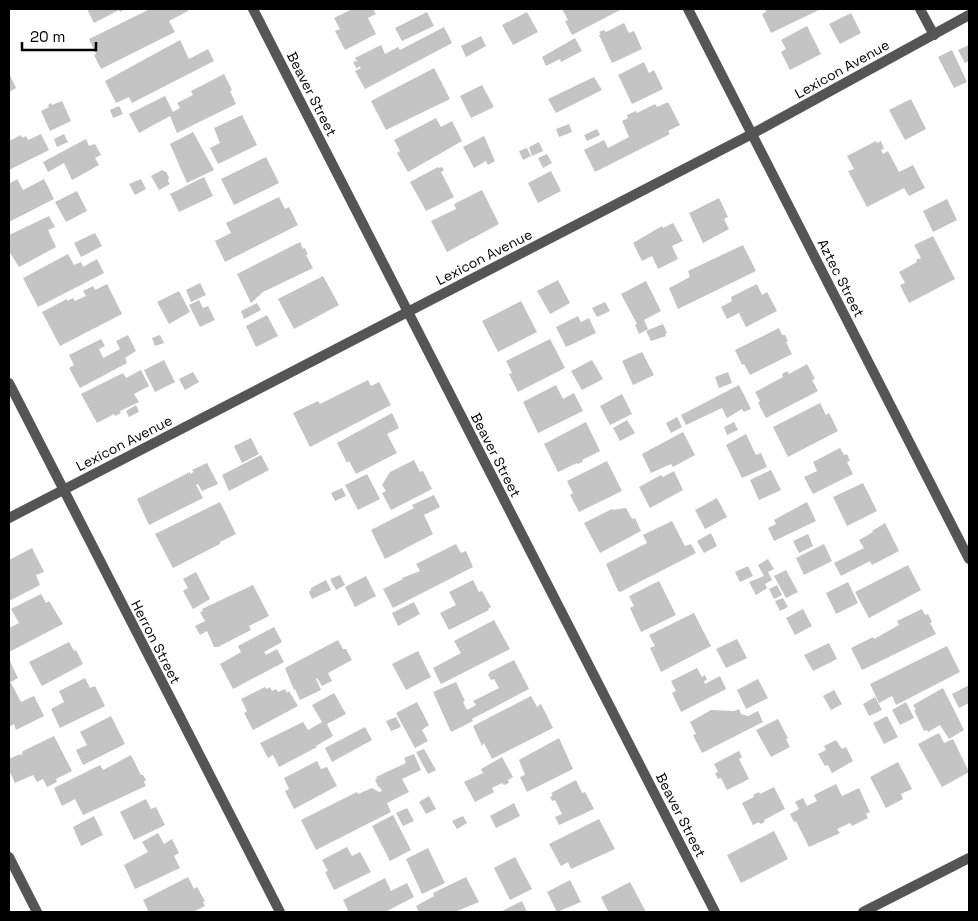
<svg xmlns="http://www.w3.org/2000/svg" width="978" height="921" font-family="'Space Grotesk',sans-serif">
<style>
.building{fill:#c4c4c4}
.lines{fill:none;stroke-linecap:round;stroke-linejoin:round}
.service{stroke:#555;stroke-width:10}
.minor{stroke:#555;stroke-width:10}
.tertiary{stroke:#555;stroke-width:10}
.labels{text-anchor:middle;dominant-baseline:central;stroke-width:4;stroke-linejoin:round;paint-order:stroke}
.street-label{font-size:14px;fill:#000;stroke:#fff}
</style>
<rect width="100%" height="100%" fill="#fff"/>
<!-- building -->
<path class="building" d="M87,9H125L120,12L119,10L94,23Z
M150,9H187L188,11L169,21L175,32L101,69L94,55L96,54L89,39Z
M352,9H373L376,14L368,18L376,34L345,50L335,31L340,29L334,18Z
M562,9H622L572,35L565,21L568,20Z
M765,9H821L771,33L762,14L766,12Z
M427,12L434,26L402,41L395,28Z
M527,12L538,32L513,45L502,25Z
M851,13L861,33L840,44L829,24Z
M624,23L629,33L634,31L642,49L612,63L599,35L601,34L599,32L604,30L606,32Z
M807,26L821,54L790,70L781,52L786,49L781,40Z
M444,27L452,43L365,89L355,71L361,68L359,66L357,69L353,62L357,61L355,58L381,45L385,54L398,47L400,50Z
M481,36L486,46L466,57L461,46Z
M575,38L582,51L561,62L560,59L546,66L542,57Z
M180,40L189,59L208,49L214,61L132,103L129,97L116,103L105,81Z
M969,45V61L965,63L958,50Z
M952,50L967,82L954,88L938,57Z
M644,62L649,73L654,70L663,89L632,104L618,75Z
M434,68L450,99L386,130L371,101Z
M9,73L16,88L9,92Z
M224,74L232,90L230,91L236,104L177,133L170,116L139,133L129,114L165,96L173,112L180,108L177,103L193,95L191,91Z
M594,77L602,90L556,113L548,99Z
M482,85L494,107L471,118L460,96Z
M911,99L926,129L905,140L889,110Z
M62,101L71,121L50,131L41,111L49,107L48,105L51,103L52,105Z
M668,102L680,125L668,131L670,134L595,172L584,150L604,140L608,148L629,137L622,121L628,118L627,115L636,111L637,113L655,104L657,107Z
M119,106L123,114L113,118L110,110Z
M242,115L257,145L218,164L210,148L220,143L214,128Z
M436,118L441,127L452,121L462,141L408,172L397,153L400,151L394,140Z
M569,124L572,132L559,137L556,129Z
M597,129L600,135L587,141L584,135Z
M193,132L214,170L187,183L170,144Z
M41,134L49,150L9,170V141L21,135L22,138L26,136L28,140Z
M64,134L68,142L57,147L54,139Z
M484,136L495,161L488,165L486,161L474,168L463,147Z
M86,139L89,146L95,144L101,155L95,158L99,165L72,180L64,163L48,172L43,162Z
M876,141L877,143L881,141L884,149L881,150L883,154L888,151L899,172L913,165L925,188L909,196L904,188L867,207L848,171L854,169L847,156Z
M539,142L543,151L532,156L529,147Z
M527,148L531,156L523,160L519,151Z
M547,154L552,163L543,168L538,158Z
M266,157L279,183L234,205L221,179Z
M438,167L439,168L442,167L444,170L441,172L454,197L426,211L410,182Z
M162,170L166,172L169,177L168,181L170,184L159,190L151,176Z
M551,171L561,191L538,203L528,183Z
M204,177L213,196L179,212L170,194Z
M17,179L23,190L44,179L54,199L9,222V184Z
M141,179L146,189L135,195L129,184Z
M482,190L499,224L447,252L431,221L456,209L454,204Z
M77,191L87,211L66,222L55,202Z
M279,197L285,209L289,207L298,225L225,262L215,241L231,233L226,223Z
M719,198L728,217L724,219L729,229L703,243L689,213Z
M947,199L957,220L933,232L923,211Z
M49,216L55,227L48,230L56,247L19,267L9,251V235Z
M673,223L683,241L672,246L678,259L658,269L652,256L642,261L633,243L662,226L663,228Z
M95,233L102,246L81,257L74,243Z
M933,236L955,279L909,303L900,285L905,283L899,272L917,262L916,260L921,258L914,245Z
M300,242L303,249L305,248L308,254L306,255L313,268L263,292L251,303L237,274Z
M743,245L756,271L678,309L669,288L690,277L688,271Z
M68,254L74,265L81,262L83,267L97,259L104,273L38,307L23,278Z
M323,276L339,305L294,329L278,299Z
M558,280L570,303L550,314L537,291Z
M646,281L661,311L644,320L648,329L639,334L635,325L637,324L621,294Z
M200,283L206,295L191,302L186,290Z
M107,284L122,314L60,346L42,312L67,299V301L73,298L75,301L86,296L83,291L93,286L95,290Z
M757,284L762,295L767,292L777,311L746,327L739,313L727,319L721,307L732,301L731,297Z
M179,291L190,312L169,324L157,302Z
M199,300L203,308L208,306L215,320L200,327L189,305Z
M521,301L537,332L498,352L482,321Z
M605,302L610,311L597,317L592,308Z
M257,303L261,310L244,319L241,311Z
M267,315L278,336L256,347L246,326Z
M578,316L581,322L589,318L596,333L566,347L556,327Z
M663,324L667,333L665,334L666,336L651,341L646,331Z
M779,328L782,335H785L788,341L786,342L792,354L750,375L744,364L742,365L735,350Z
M128,335L136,351L125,358L127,363L80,388L69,368L74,365L69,355L101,339L105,346L99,349L103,358L120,349L116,341Z
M160,335L164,343L155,346L152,338Z
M550,339L565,368L518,392L509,374L512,373L506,361Z
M642,352L654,375L633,385L622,361Z
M164,360L175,382L155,392L144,370Z
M592,360L603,379L582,390L571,371Z
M807,364L815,379L812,380L818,391L766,418L758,403L760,401L755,392L783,377L782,374L787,371L789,374Z
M141,370L149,386L134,394L139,402L120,411L121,413L115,416L114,414L97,423L81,394L123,373L126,378Z
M193,372L199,382L185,390L179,379Z
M728,372L732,383L719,388L715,377Z
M368,380L371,386L379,382L391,405L310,447L293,413L318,401L320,404Z
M556,385L563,399L574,393L583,411L538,433L523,402Z
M739,385L751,409L744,412L742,409L727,418L722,408L686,425L681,415Z
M622,394L632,414L610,425L600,406Z
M820,403L826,415L829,413L838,431L788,457L773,427Z
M136,405L139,412L129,417L126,411Z
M392,413L399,428L387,434L397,453L356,474L349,461L347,463L337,443Z
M677,417L682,427L671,433L666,423Z
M627,420L635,433L620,441L613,428Z
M586,422L600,451L582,460L583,462L577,464V463L558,472L544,444Z
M734,422L738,430L727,435L724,427Z
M683,432L695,455L673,467L671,464L651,473L642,454Z
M746,434L756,455L761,453L767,467L742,478L726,445Z
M251,438L259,454L242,463L234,446Z
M840,448L844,455L847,454L850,461L847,462L853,474L813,494L804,477L817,471L813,462Z
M261,455L269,470L229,491L222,475Z
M414,460L420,472L423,471L432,489L391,510L382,493L386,491L382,485L390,472Z
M607,461L622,491L579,512L570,495L573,493L567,481Z
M207,463L218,484L202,491L198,484L196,485L203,498L149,525L137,499L190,472V474L194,472L192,470Z
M771,470L781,490L759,500L750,480Z
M674,471L683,490L650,508L639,487L661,475L663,477Z
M367,474L380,499L358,510L345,485Z
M863,483L877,511L847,526L833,497Z
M342,488L346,496L335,501L331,493Z
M434,495L440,507L424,515L433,534L385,559L371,530L414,508L412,505Z
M717,498L727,517L705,529L695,510Z
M220,502L236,534L220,542V544L173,568L155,534Z
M807,502L816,521L774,541L768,528L776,524L774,520Z
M626,508L632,519L635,518L641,531L600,553L584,523L612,509L613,510Z
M672,521L685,546L691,544L696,553L620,592L618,591L606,564L647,543L643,535Z
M885,523L899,551L872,565L870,561L841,576L834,563L864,548L859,540L873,532L872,531Z
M711,533L717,546L704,553L697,541Z
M808,534L813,546L799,553L793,541Z
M456,544L461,553L466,551L473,567L393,608L383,589L403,579L402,578L420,571L416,564Z
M824,544L832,561L804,575L796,558Z
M32,548L44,572L36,575L40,585L9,601V560Z
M768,559L774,569L768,572L772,580L765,584L767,588L756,595L749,582L764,576L758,565Z
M908,565L921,590L869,618L855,592Z
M748,566L753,576L740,582L735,572Z
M786,570L798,592L786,598L774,576Z
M196,572L210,599L193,609L183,591L188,588L183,579Z
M340,575L345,585L336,590L330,579Z
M366,576L376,596L355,607L345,587Z
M326,580L331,590L312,599L309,592L311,590V588Z
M473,580L479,592L482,591L491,607L488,609L489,610L449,630L440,613L456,605L449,592Z
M659,581L676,615L641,632L630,608L634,606L629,596Z
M848,582L858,603L836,614L826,593Z
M253,585L269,616L249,626L251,630L218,647H214L207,631L200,635L195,626L205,621L200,612L203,611L202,609Z
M777,585L782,595L774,599L769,589Z
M41,594L46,603L49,601L63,624L9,652V628L19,623L11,609Z
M783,598L788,607L780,611L775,601Z
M414,602L420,614L398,626L392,613Z
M803,609L812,626L795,635L786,618Z
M922,609L925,615L928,614L932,622L930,623L936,634L862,670L851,648L873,637L874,639L899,625L897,621Z
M694,613L711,646L661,672L650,648L655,646L649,635Z
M494,620L510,649L441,684L433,668L461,653L454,641Z
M274,627L282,642L264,652L266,655L277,649L284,662L233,689L220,664L241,652L238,646Z
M737,639L747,658L726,668L716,649Z
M338,640L343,649H346L352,660L328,673L332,681L322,686L317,678L316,679L321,690L300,700L295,689L294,690L285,668Z
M69,642L74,651L76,650L83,664L42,686L29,662Z
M829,643L837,659L813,671L804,655Z
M947,646L960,672L896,705L892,696L879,703L870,684Z
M418,651L431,677L406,690L392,664Z
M9,659L18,678L9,683Z
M514,660L529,689L472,719L473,721L451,732L433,692L456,682L465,701L463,702L467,710L476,705L473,701L499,688L494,679L491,680L488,675L490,672Z
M697,668L702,677L705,675L707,680L704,681L705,684L720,676L726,689L681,712L672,693L676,691L671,681Z
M85,678L90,688L95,686L105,706L60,728L51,709L64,702L59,691Z
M758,679L768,698L746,709L737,690Z
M11,683L21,702L34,696L44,716L16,730L14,724L9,727V684Z
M969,685V703L959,708L952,694Z
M265,687L267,689L270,687L272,691L276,689L278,692L285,689L287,693L289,691L298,706L253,730L244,713L247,711L241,699Z
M943,688L964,730L949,739L940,725L928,732L927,730L924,731L914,710H916L913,705Z
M834,690L842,704L831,710L823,696Z
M334,693L346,714L327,724L333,736L316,746L317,747L279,767L273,755L268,758L260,743L303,722L308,730L322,722L312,705Z
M531,696L537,707L541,704L553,728L492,759L484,743L482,746L473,726Z
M875,697L882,710L869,716L863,704Z
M417,702L429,725L422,730L428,741L415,748L396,713Z
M906,702L914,718L900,725L892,710Z
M739,709L741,714L748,716L758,711L763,722L702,753L693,735L696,734L690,722L711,710L734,711Z
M111,716L125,744L83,765L76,750L87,745L80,732Z
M887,716L898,737L884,744L873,723Z
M396,717L401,727L391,731L386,721Z
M778,719L788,738L786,739L790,747L771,757L756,730Z
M365,727L372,740L332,762L325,748Z
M939,733L944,743L953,739L969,772L942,787L918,744Z
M54,736L72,771L56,779L57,782L47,787L43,779L37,782L33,775L15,783L9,770V759L20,754L21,756L23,751Z
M559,738L573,769L527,792L520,777L525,775L519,760Z
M836,740L842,749L846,747L853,761L832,773L828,765L825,766L818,754L826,750L824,746Z
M424,749L436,770L428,774L416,752Z
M739,751L742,757L739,759L749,779L727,790L721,778L718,779L715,773L718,772L714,764Z
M414,754L421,770L402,779L409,792L387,803L391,812L316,850L301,820L357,792L358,794L372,788L379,792L382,791L380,787L379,788L375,780L377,779L376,777L406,763L404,758Z
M131,755L141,775H143L146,780L144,782L146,786L83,815L75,799L62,806L54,788L100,765L103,770Z
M502,757L513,777L508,780L509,783L504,785L502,783L492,788L494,792L475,802L464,782L483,773L481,769Z
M317,761L321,769L327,767L337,786L294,809L285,791L289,789L284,778Z
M898,762L912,789L901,794L903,799L886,808L870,777Z
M576,780L582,793L585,792L594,809L559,825L555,817L562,814L555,800L552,801L550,797L553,795L551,793Z
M836,784L842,796L859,788L870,812L866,814L868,818L852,826L850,823L837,829L840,833L809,847L796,821L794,822L790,814L799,809L795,802L803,798L807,806L817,801L814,795Z
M774,787L785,809L764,820L765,822L760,824L759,822L753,825L742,803L754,797L753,795L759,792L760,794Z
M429,796L436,809L426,814L419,802Z
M146,799L151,809L156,807L165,825L134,840L120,812Z
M514,803L520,816L496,828L490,816Z
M407,808L414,821L403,826L396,813Z
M393,815L411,850L390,861L372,826Z
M94,816L103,835L81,846L73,827Z
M463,816L467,823L457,829L452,821Z
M599,819L615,849L571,869L568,862L561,866L549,844Z
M774,831L788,859L741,883L727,855Z
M158,833L164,844L172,839L179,853L174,856L180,868L135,889L124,865L148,852L142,842Z
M347,847L352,856L360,852L371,872L334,890L325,872L328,871L322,860Z
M428,848L445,883L422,894L406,859Z
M515,857L532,889L510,900L494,868Z
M188,877L194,889L197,887L205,901L203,902L205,906L193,912H149L143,900Z
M466,877L479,902L455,912H419L416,906L434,896L433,893Z
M385,878L391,891L407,883L414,897L385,912H349L343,900Z
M570,880L581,902L557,912L547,892Z
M630,882L646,912H605L608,911L601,897Z
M522,901L527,912H500Z"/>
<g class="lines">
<!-- service -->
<path class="service" d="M920,9L934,35
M9,857L37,912"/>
<!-- minor -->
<path class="minor" d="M253,9L715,912
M688,9L969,559
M9,383L280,912
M9,518L752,134L969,15"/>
<!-- tertiary -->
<path class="tertiary" d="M863,912L969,858"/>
</g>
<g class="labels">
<!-- street labels -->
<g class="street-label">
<text transform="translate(842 69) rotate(-29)">Lexicon Avenue</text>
<text transform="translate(312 94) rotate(63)">Beaver Street</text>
<text transform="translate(484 257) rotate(-27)">Lexicon Avenue</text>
<text transform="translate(841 278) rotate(63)">Aztec Street</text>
<text transform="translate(124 443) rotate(-27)">Lexicon Avenue</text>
<text transform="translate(496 455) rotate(63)">Beaver Street</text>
<text transform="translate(156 642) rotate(63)">Herron Street</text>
<text transform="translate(681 815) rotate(63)">Beaver Street</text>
</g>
</g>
<!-- border -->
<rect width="978" height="921" fill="none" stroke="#000000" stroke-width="20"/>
<!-- scale -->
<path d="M22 42v8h74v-8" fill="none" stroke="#000000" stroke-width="2.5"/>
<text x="30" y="42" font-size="15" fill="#000000" stroke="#ffffff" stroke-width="4" paint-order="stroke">20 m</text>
</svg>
